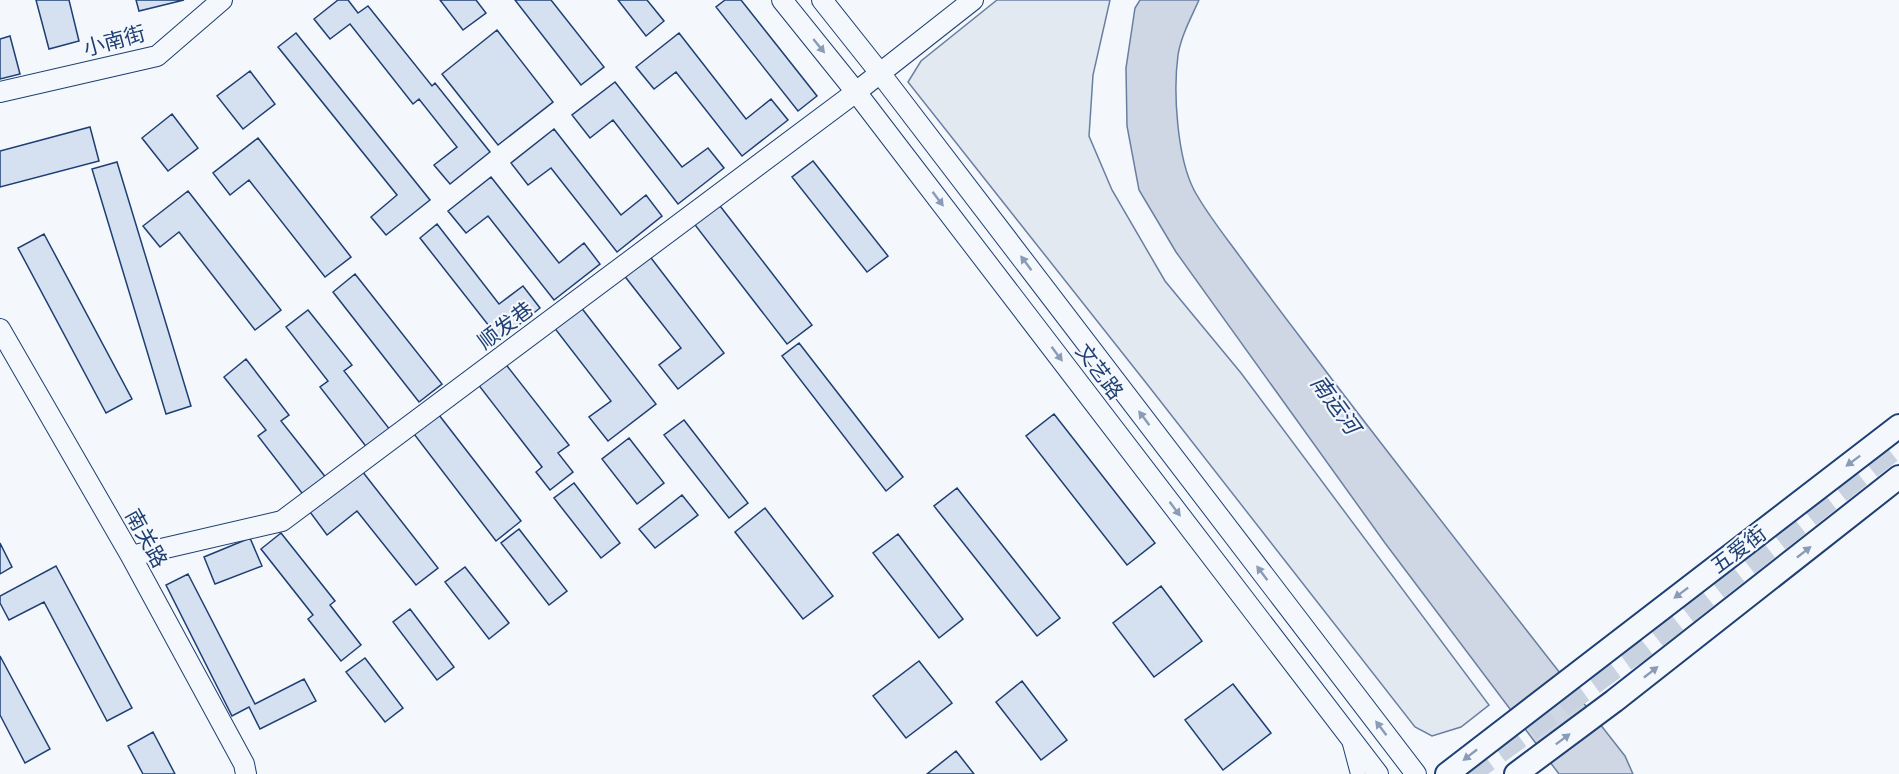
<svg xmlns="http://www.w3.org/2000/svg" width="1899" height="774" font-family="Ubuntu,'Noto Sans SC',sans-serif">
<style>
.green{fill:#e3e9f0;stroke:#687fa3;stroke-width:1.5}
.water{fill:#cfd7e4;stroke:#687fa3;stroke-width:1.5}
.building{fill:#d5e0f0;stroke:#1d3f73;stroke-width:1.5}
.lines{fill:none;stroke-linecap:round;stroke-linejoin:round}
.highway-tunnel{stroke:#c9d2e0;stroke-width:26;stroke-dasharray:26 13;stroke-linecap:butt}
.street-casing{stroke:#1d3f73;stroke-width:16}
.secondary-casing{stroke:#1d3f73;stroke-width:22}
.primary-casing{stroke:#1d3f73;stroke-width:26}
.street{stroke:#f4f7fb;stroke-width:14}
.secondary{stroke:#f4f7fb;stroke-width:20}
.primary{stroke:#f4f7fb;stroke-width:22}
.oneway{fill:#889bb7}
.labels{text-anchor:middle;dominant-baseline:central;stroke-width:4.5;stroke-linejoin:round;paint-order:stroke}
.street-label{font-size:21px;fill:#1d3f73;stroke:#f4f7fb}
.water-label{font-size:22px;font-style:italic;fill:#1d3f73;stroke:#f4f7fb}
</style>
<rect width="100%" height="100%" fill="#f4f7fb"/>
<!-- green -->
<path class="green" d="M997,0H1110L1093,75L1089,136L1112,190L1165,281L1241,373L1489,705L1461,727L1432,736L1415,727L1147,384L908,82L921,61Z"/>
<!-- water -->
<path class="water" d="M1140,0H1199C1191,18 1181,36 1178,55C1173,92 1177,157 1194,190C1207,214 1225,236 1241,258C1270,298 1301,338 1331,378C1428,505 1527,631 1625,756L1633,774H1559L1385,543L1176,252L1139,190L1127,126L1126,68L1135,8Z"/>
<!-- building -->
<path class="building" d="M36,0H69L79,41L49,49Z
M136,0H184L139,11Z
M338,0H348L358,13L368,6L432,86L435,83L490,152L450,184L434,165L457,147L419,99L413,104L350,24L330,39L314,19Z
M440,0H476L486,13L463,30Z
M515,0H551L604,67L581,85Z
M618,0H647L664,21L646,36Z
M725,0H741L817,96L798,111L716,7Z
M497,30L553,102L498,145L442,74Z
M296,33L430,200L386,235L371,217L397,195L278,47Z
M679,33L746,119L771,99L788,120L742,156L676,72L654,89L636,67Z
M10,36L20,74L0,79V39Z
M250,71L275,104L243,129L217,96Z
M615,82L682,167L708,148L724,168L678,204L613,120L590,138L572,115Z
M172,114L198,148L168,171L142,138Z
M90,127L99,161L0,187V151Z
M554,129L621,215L646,195L662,216L617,252L551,168L528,185L511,163Z
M258,138L351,257L325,277L249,180L230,195L213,173Z
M813,161L888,256L867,272L792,177Z
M117,162L191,406L166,414L92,169Z
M491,177L559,263L584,243L600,264L554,300L488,216L466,233L448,211Z
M188,191L281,310L255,330L179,232L160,247L143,226Z
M717,202L812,325L787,344L692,221Z
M437,224L499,304L523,286L540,308L500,340L420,238Z
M44,234L132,399L106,413L18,248Z
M648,254L724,353L678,389L659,365L681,348L623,274Z
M355,274L442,384L419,402L333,292Z
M580,306L656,404L608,441L589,417L611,401L553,326Z
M308,310L352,365L344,371L391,431L368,449L320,387L328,381L286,327Z
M799,343L903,477L886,491L782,356Z
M246,359L289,415L281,421L327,479L305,497L258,436L266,430L224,377Z
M504,362L569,445L558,453L573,472L550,490L536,472L542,467L477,383Z
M1054,414L1155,543L1127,565L1026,436Z
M439,415L521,521L496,541L414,434Z
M684,420L748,503L729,518L664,435Z
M629,438L664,483L637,504L602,459Z
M362,471L438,568L416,585L357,511L327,535L310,512Z
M574,483L620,543L601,558L554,498Z
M957,488L1060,618L1037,636L934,506Z
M682,495L698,515L655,548L639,529Z
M765,508L833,596L803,619L735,532Z
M519,529L567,591L549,605L501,543Z
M281,533L335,601L330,605L361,645L341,661L308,619L313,615L261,549Z
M898,534L963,619L939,638L873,553Z
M250,538L262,566L215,584L204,557Z
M0,543L12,567L0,574Z
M56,566L132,708L107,721L44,602L9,620L0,603V596Z
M465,567L509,623L489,639L445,582Z
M188,574L255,704L304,679L316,701L260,729L249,707L232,716L166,585Z
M1161,586L1202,641L1154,677L1113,623Z
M410,609L454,667L437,680L393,622Z
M0,656L50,749L25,763L0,715Z
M365,658L403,708L385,722L346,672Z
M919,661L952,703L906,738L873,696Z
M1022,681L1067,740L1041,760L996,702Z
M1233,684L1271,733L1223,770L1185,720Z
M153,732L175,774H143L128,746Z
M956,751L974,774H927Z"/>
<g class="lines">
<!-- highway-tunnel -->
<path class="highway-tunnel" d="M1466,774L1639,648L1899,443"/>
<defs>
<path id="street" d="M1350,744L1358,774"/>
<path id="secondary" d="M782,0L856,92L1378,774
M822,0L880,73L1416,774
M0,92L157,56L222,0
M0,329L131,556L244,764L246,774
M131,556L282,521L856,92L973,0"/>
<path id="primary" d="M1447,774L1899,426
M1516,774L1614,701L1899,477"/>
</defs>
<!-- street casing -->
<use href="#street" class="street-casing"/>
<!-- secondary casing -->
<use href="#secondary" class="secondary-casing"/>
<!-- primary casing -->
<use href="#primary" class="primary-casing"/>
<!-- street -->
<use href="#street" class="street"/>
<!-- secondary -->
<use href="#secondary" class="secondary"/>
<!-- primary -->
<use href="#primary" class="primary"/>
</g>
<!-- one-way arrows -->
<defs><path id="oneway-solid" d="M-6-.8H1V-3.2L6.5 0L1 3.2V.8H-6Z" transform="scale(1.5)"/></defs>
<g class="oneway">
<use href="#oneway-solid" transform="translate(819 46) rotate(51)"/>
<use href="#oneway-solid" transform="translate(938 199) rotate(53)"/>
<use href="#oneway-solid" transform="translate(1026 263) rotate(-127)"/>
<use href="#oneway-solid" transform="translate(1057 354) rotate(53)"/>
<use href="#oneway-solid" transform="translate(1144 418) rotate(-127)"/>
<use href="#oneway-solid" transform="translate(1853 461) rotate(143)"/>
<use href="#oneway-solid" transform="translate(1175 509) rotate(53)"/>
<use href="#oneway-solid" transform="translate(1804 552) rotate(-38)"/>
<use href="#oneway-solid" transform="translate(1262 573) rotate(-127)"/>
<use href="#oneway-solid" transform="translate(1681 593) rotate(143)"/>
<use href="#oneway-solid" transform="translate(1651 672) rotate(-38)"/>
<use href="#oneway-solid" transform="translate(1381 728) rotate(-127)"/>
<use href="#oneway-solid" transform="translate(1563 739) rotate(-37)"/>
<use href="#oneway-solid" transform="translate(1470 755) rotate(142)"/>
</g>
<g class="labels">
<!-- street labels -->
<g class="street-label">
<text transform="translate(114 40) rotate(-15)">小南街</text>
<text transform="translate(505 325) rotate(-37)">顺发巷</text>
<text transform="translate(1100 371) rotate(53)">文艺路</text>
<text transform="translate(147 538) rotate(61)">南关路</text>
<text transform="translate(1738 549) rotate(-37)">五爱街</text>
</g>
<!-- water labels -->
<g class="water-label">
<text transform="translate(1336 404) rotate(54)">南运河</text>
</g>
</g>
</svg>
